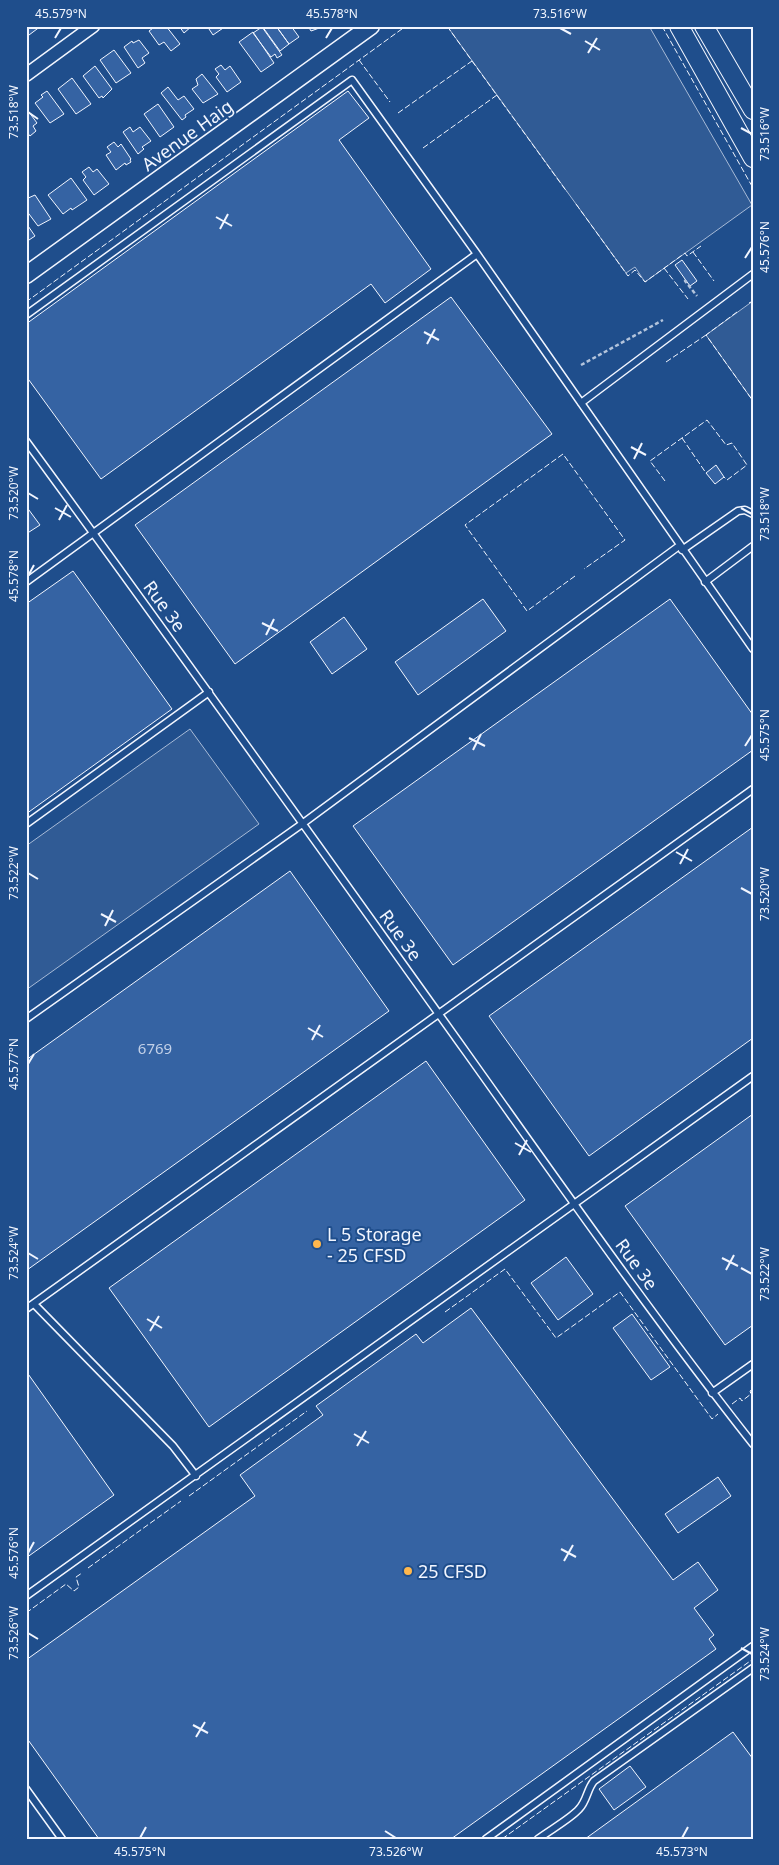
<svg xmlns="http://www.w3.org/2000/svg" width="779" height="1865" font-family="'Noto Sans',sans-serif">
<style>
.parking{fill:#305b95;stroke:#a8bbd7}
.building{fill:#3563a3;stroke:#f2f6ff}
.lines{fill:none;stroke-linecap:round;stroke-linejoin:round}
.service-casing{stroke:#f2f6ff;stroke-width:9}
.minor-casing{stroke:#f2f6ff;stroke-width:15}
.tertiary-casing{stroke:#f2f6ff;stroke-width:19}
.secondary-casing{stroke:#f2f6ff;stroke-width:20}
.path{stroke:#b3c4dc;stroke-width:2.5;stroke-dasharray:4 2.5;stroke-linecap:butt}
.service{stroke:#1f4e8c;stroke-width:6}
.minor{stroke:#1f4e8c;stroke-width:12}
.tertiary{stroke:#1f4e8c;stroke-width:16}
.secondary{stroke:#1f4e8c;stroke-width:18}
.fence{stroke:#f2f6ff;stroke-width:1;stroke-dasharray:6 2.5;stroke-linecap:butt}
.ticks{fill:none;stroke:#f2f6ff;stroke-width:2}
.poi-dot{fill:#ffb74d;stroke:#1f4e8c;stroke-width:2}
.labels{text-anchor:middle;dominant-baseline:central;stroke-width:4;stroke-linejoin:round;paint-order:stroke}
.number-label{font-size:15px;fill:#c3d1e8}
.street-label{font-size:18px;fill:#f2f6ff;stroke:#1f4e8c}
.poi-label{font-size:18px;fill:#f2f6ff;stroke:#1f4e8c;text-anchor:start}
.neatline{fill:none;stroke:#f2f6ff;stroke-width:2}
.ticks-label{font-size:12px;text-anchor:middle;fill:#f2f6ff}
</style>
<rect width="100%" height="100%" fill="#1f4e8c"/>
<!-- parking -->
<path class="parking" d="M447,26H649L752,205L645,282L635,267L626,273Z
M753,301V401L706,335Z
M190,729L259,824L26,990V846Z"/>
<!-- building -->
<path class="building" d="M26,26H41L29,35L26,32Z
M156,26H166L180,44L171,51L164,42L159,45L149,31Z
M179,26H192L184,33Z
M207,26H226L213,35Z
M262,26H276L289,44L280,51Z
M276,26H291L299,37L289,44Z
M308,26H321L322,27L311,31Z
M262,27L282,55L277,58L275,54L271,57L253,33Z
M253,32L274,63L261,72L239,42Z
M139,40L149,53L142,58L145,63L138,68L124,47L132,41L133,43Z
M114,50L131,73L116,83L100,60Z
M221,65L225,70L230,66L241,82L227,92L216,77L219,74L215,69Z
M95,66L112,89L103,98L102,96L99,98L83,76Z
M202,74L218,94L203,103L192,89L198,85L196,79Z
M72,78L91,104L76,114L58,89Z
M168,87L178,100L184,96L194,109L185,115L186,117L182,120L161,93Z
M47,91L64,114L50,123L35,103L43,97L41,95Z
M348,91L369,118L339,140L431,269L385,303L371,284L101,479L26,376V324Z
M158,104L174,127L160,137L144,114Z
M26,108L37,123L33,126L36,131L30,136L26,131Z
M130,127L133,132L140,127L151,141L142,147L144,149L138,154L123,132Z
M114,142L118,147L121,144L131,159L130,160L131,162L126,165L125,163L116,170L106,155L111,152L107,147Z
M89,167L93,172L97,169L109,184L94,195L83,180L86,177L82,172Z
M71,178L87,200L72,210L71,208L63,214L48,195Z
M35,195L51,219L38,226L26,210V199Z
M26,223L35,236L26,242Z
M682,260L697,281L690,286L675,265Z
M451,297L552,434L235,664L135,525Z
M716,465L724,477L715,484L706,473Z
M26,506L40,525L26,534Z
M73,571L172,709L26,814V604Z
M483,599L506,631L418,695L395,662Z
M670,599L753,715V750L453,965L353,826Z
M344,617L367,649L332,674L310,642Z
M753,827V1038L589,1156L489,1016Z
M290,871L389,1011L27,1270L26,1060Z
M426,1061L525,1200L209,1427L109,1288Z
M753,1114V1325L725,1345L625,1206Z
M566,1257L593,1294L558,1320L531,1283Z
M471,1308L673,1580L698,1562L718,1590L694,1608L714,1635L709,1639L716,1649L451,1839H99L26,1737V1660L255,1496L240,1475L323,1415L316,1406L416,1334L423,1343Z
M632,1314L670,1367L651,1380L613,1328Z
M26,1371L114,1495L26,1558Z
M718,1477L731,1496L678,1533L665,1514Z
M733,1732L753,1759V1839H585Z
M630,1766L646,1787L614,1810L599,1789Z"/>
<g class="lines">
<defs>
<path id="service" d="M26,315L352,80L477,254L753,649
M581,403L753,274
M26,441C175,644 320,848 466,1052C560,1184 653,1317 753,1444
M682,550L738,511L745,510L753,514
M26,582L477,254
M705,582L753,546
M26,824L209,692
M26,1019L302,824L679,546
M34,1304L173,1446L196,1476
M26,1309L753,789
M712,1393L753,1364
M26,1596L753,1076
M26,1789L62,1839
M486,1839L753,1646
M538,1839C550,1830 570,1819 579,1809C587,1801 587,1789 594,1781L753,1668"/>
<path id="minor" d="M26,75L93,26"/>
<path id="tertiary" d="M26,275L371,26"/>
<path id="secondary" d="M679,26L753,158
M704,26L753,110"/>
</defs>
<!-- service casing -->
<use href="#service" class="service-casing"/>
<!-- minor casing -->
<use href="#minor" class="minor-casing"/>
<!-- tertiary casing -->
<use href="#tertiary" class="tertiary-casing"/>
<!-- secondary casing -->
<use href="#secondary" class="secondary-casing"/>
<!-- path -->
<path class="path" d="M686,280L685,281L697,296
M581,365L663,320"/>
<!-- service -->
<use href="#service" class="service"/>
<!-- minor -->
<use href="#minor" class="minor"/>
<!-- tertiary -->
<use href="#tertiary" class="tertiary"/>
<!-- secondary -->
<use href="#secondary" class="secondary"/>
<!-- fence -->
<path class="fence" d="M662,26L753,188
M359,60L390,102
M472,61L567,192
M398,113L472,61L447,26
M423,148L497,95
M576,204L628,276L635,270L645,282L685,253L687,256L701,246
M693,252L714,281
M664,268L688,299
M26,302L406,26
M749,303L753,301
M737,312L706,335L753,401
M666,362L706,335
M682,438L706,473
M665,481L650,461L707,420L726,445L732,443L747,465L727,480L724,477
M575,576L527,611L465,525L563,454L625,540L584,569
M445,1312L505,1269L556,1338L620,1292L712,1419L718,1414
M732,1404L740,1398L742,1401L751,1394L750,1391L753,1389
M189,1496L307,1411
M88,1568L181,1501
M26,1613L66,1584L74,1591L79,1587L76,1577L82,1573
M502,1839L753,1659"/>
</g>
<!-- ticks -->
<path class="ticks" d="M560,28L571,34M55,38L61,28M326,38L332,28M585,41L600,50M588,53L597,38M28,112L38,119M741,128L752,134M216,217L232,226M220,229L228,214M745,258L752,247M424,332L439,340M427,344L435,329M631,447L646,455M634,459L642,443M28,493L38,499M55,508L71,517M741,508L752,514M59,520L67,505M28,576L34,565M262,623L278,631M266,635L274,619M469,738L485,746M745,746L752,735M473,750L481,734M676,852L692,861M680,864L688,849M28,873L38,879M741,888L752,894M101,914L116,922M105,926L113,910M308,1028L323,1037M312,1040L320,1025M28,1064L34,1054M515,1143L531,1152M519,1155L527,1140M28,1253L38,1259M722,1258L738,1266M741,1268L752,1274M726,1270L734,1255M147,1319L162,1328M150,1331L159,1316M354,1434L369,1443M357,1446L366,1431M561,1549L576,1557M28,1553L34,1542M564,1561L573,1545M28,1633L38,1639M741,1648L752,1654M193,1725L208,1733M196,1737L205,1722M385,1831L396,1838M140,1838L146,1827M682,1838L688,1827"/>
<!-- markers -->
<g class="poi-dot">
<circle cx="317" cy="1244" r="5"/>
<circle cx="408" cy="1571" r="5"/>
</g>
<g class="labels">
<!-- number labels -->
<g class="number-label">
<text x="155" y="1048">6769</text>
</g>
<!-- street labels -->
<g class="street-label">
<text transform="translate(187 135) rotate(-36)">Avenue Haig</text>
<text transform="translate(165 606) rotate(54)">Rue 3e</text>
<text transform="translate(401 935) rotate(54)">Rue 3e</text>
<text transform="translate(637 1264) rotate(54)">Rue 3e</text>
</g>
<!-- poi labels -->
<g class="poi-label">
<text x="327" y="1234">L 5 Storage<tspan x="327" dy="21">- 25 CFSD</tspan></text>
<text x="418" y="1571">25 CFSD</text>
</g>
</g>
<!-- border -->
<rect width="779" height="1865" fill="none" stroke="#1f4e8c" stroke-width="55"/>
<rect x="28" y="28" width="724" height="1810" class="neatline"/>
<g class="ticks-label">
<text x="61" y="18">45.579°N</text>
<text x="332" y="18">45.578°N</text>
<text x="560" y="18">73.516°W</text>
<text transform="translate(14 112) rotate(-90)" y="4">73.518°W</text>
<text transform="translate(765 134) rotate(-90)" y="4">73.516°W</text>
<text transform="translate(765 247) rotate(-90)" y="4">45.576°N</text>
<text transform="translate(14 493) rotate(-90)" y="4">73.520°W</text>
<text transform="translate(765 514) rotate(-90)" y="4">73.518°W</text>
<text transform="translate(14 576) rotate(-90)" y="4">45.578°N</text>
<text transform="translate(765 735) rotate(-90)" y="4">45.575°N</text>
<text transform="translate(14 873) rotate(-90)" y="4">73.522°W</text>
<text transform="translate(765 894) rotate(-90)" y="4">73.520°W</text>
<text transform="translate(14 1064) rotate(-90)" y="4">45.577°N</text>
<text transform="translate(14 1253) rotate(-90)" y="4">73.524°W</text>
<text transform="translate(765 1274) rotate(-90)" y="4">73.522°W</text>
<text transform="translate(14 1553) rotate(-90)" y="4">45.576°N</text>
<text transform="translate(14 1633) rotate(-90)" y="4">73.526°W</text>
<text transform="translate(765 1654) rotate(-90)" y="4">73.524°W</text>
<text x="140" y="1856">45.575°N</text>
<text x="396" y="1856">73.526°W</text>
<text x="682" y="1856">45.573°N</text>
</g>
</svg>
